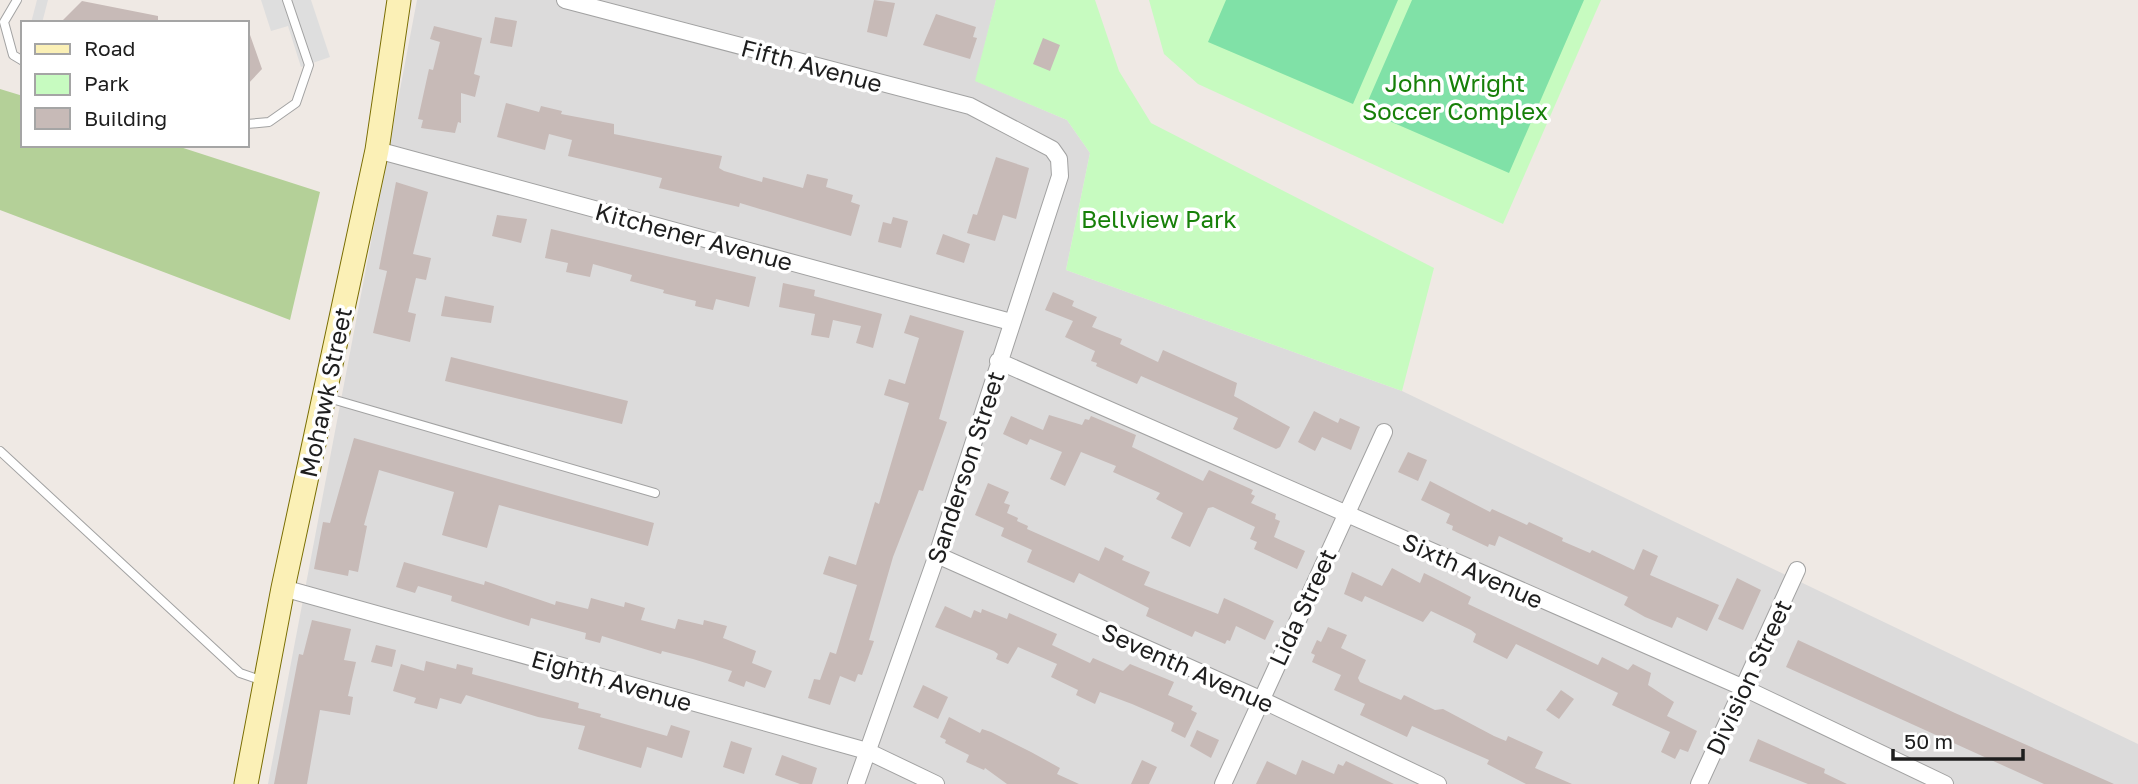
<svg xmlns="http://www.w3.org/2000/svg" width="2138" height="784" font-family="'Golos Text',sans-serif">
<style>
.residential{fill:#dcdbdb}
.forest{fill:#b4d098}
.park{fill:#c7fbc0}
.pitch{fill:#80e1a7}
.parking{fill:#dedede}
.building{fill:#c7bab7}
.lines{fill:none;stroke-linecap:round;stroke-linejoin:round}
.lane-casing{stroke:#a2a2a2;stroke-width:10}
.street-casing{stroke:#a2a2a2;stroke-width:18}
.secondary-casing{stroke:#796d02;stroke-width:25}
.lane{stroke:#fff;stroke-width:8}
.street{stroke:#fff;stroke-width:16}
.secondary{stroke:#fbf0b6;stroke-width:23}
.labels{text-anchor:middle;dominant-baseline:central;stroke-width:7;stroke-linejoin:round;paint-order:stroke}
.street-label{font-size:24px;fill:#1e1e1e;stroke:#fff}
.park-label{font-size:24px;fill:#178009;stroke:#fff}
</style>
<rect width="100%" height="100%" fill="#efe9e4"/>
<!-- residential -->
<path class="residential" d="M417,0H996L976,81L1067,120L1090,153L1066,270L1402,391L2138,744V784H268Z"/>
<!-- forest -->
<path class="forest" d="M0,89L23,96V145H174L320,192L290,320L0,210Z"/>
<!-- park -->
<path class="park" d="M996,0H1095L1119,71L1151,123L1434,268L1402,391L1066,270L1090,153L1067,120L975,81Z
M1149,0H1601L1503,224L1198,84L1164,54Z"/>
<!-- pitch -->
<path class="pitch" d="M1226,0H1398L1353,104L1208,42Z
M1412,0H1584L1509,173L1364,110Z"/>
<!-- parking -->
<path class="parking" d="M37,0H48L42,23H31Z
M261,0H311L330,57L301,67L288,26L271,31Z"/>
<!-- building -->
<path class="building" d="M874,0L895,3L887,37L867,32Z
M82,1L158,16V23H60Z
M936,14L976,27L973,37L977,38L970,59L923,45Z
M495,17L517,21L512,47L490,43Z
M434,26L482,38L474,74L480,76L475,97L461,93V123L458,122L455,133L421,128L423,120L418,119L429,69L433,70L440,42L430,39Z
M247,32H249L262,69L247,85Z
M1043,38L1060,45L1050,71L1033,64Z
M506,103L539,112L541,106L562,111L561,114L614,124V134L722,156L719,168L724,171L762,182L763,177L803,188L807,174L828,179L826,187L853,195L851,202L860,205L851,236L740,203L739,207L659,188L662,178L568,156L572,140L549,134L545,150L497,137Z
M996,157L1029,168L1016,219L1003,215L995,241L967,233L973,214L977,215Z
M396,182L428,192L413,254L431,258L426,280L416,278L408,312L416,314L410,342L373,333L387,271L379,269Z
M497,215L527,219L521,243L492,236Z
M893,217L908,221L901,248L878,242L883,222L891,224Z
M551,229L756,277L749,307L716,299L713,310L695,306L696,301L663,293L664,290L630,281L632,275L593,264L590,277L566,272L568,263L545,258Z
M943,234L970,244L964,263L936,254Z
M783,283L815,290L814,296L882,314L873,348L856,343L861,326L833,320L829,338L811,335L815,314L779,307Z
M1053,292L1074,301L1072,306L1097,317L1092,327L1122,339L1120,344L1158,362L1163,350L1237,383L1234,396L1290,427L1280,447L1276,449L1233,429L1238,418L1141,376L1137,384L1096,366L1097,363L1091,361L1095,351L1065,337L1073,321L1045,310Z
M445,296L494,306L491,323L441,316Z
M910,315L964,331L939,419L947,422L923,491L919,490L893,557L869,640L874,641L862,675L858,674L855,682L840,676L830,705L808,698L814,679L820,680L830,652L836,654L857,585L823,574L829,556L856,565L875,502L879,504L909,403L884,395L889,379L905,384L919,338L904,333Z
M451,357L628,401L622,424L445,381Z
M1314,411L1338,423L1340,418L1360,427L1351,450L1322,437L1315,451L1298,442Z
M1049,415L1082,425L1085,419L1089,420L1091,416L1136,435L1132,447L1203,481L1209,470L1253,490L1251,494L1255,496L1251,503L1276,514L1275,519L1280,521L1274,537L1305,551L1297,569L1254,549L1257,542L1250,539L1255,527L1213,507L1208,508L1190,547L1171,538L1183,513L1156,499L1160,493L1113,472L1116,466L1081,452L1065,486L1050,479L1062,452L1030,439L1027,445L1003,434L1011,416L1043,430Z
M354,438L654,523L648,546L499,505L487,548L442,535L454,492L379,470L364,525L367,526L358,572L349,570L348,576L314,569L323,522L330,523Z
M1408,452L1427,460L1418,481L1398,472Z
M1430,481L1490,512L1492,509L1527,525L1529,522L1563,538L1562,541L1590,553L1592,550L1634,570L1643,549L1658,556L1650,575L1719,605L1707,631L1677,617L1672,628L1645,617L1624,605L1628,597L1499,536L1495,546L1489,544L1488,547L1452,530L1453,526L1446,523L1450,514L1421,500Z
M988,483L1009,492L1004,503L1010,505L1007,513L1018,518L1017,521L1028,526L1027,529L1099,561L1105,547L1124,556L1122,560L1150,572L1144,585L1218,614L1224,598L1244,607L1274,621L1265,640L1236,626L1230,641L1227,640L1225,644L1195,631L1192,637L1146,616L1149,608L1079,573L1074,583L1027,562L1032,550L1001,536L1004,528L975,515Z
M404,562L484,585L485,581L555,605L556,601L588,609L591,598L624,607L625,602L645,608L641,620L675,629L678,619L703,625L704,620L727,626L723,638L756,651L752,663L772,671L765,688L746,681L744,687L728,681L732,671L693,659L662,651L661,654L602,636L600,643L585,639L586,633L531,618L529,626L451,601L452,596L418,586L415,593L396,587Z
M1392,568L1420,583L1424,573L1444,583L1471,597L1468,604L1598,665L1602,657L1628,670L1633,664L1651,673L1648,685L1674,702L1667,716L1697,731L1688,752L1680,749L1675,759L1661,752L1670,732L1612,705L1618,693L1516,644L1507,659L1473,642L1476,634L1471,630L1431,611L1423,622L1365,596L1362,602L1344,594L1352,572L1382,586Z
M1737,578L1761,590L1743,630L1718,619Z
M945,606L971,618L974,610L981,613L982,609L1007,619L1009,613L1057,634L1052,645L1090,663L1093,658L1123,671L1130,664L1174,682L1168,695L1193,706L1191,710L1197,713L1185,738L1171,731L1174,723L1171,721L1132,704L1100,692L1095,704L1076,695L1078,690L1051,677L1057,664L1018,647L1008,664L996,659L998,654L994,651L935,627Z
M312,620L351,629L344,660L356,662L348,696L353,697L350,715L320,710L307,784H274L299,654L303,655Z
M1328,627L1347,635L1341,648L1366,660L1358,678L1360,682L1401,700L1404,695L1435,710L1443,709L1494,736L1506,741L1508,736L1543,752L1535,768L1572,784H1526L1487,764L1489,760L1412,726L1407,737L1360,715L1365,704L1334,690L1341,675L1312,662L1315,655L1311,653L1317,640L1321,642Z
M1798,640L1955,713L2114,784H2044L1786,667Z
M376,645L396,650L392,667L371,662Z
M426,661L456,669L457,664L473,668L472,674L579,703L578,708L601,714L600,717L667,736L671,725L690,731L682,758L647,747L641,768L578,749L585,726L538,717L466,695L461,704L440,698L437,709L414,703L416,698L393,691L401,664L424,671Z
M923,685L948,697L938,719L913,707Z
M1561,690L1574,699L1559,719L1546,710Z
M949,717L980,733L982,729L991,732L1031,752L1060,768L1057,774L1079,784H1007L985,768L984,770L966,762L969,755L945,743L946,740L940,737Z
M1197,730L1219,740L1211,758L1190,746Z
M1758,739L1825,769L1824,773L1847,784H1808L1749,761Z
M731,741L752,748L744,774L723,767Z
M782,755L817,768L812,784H800L775,775Z
M1142,760L1157,767L1149,784H1131Z
M1302,760L1334,774L1338,764L1343,766L1346,761L1394,784H1256L1267,761L1296,775Z"/>
<g class="lines">
<defs>
<path id="lane" d="M17,0L4,22L13,55L23,61
M247,124L269,122L296,103L309,65L287,0
M325,397L655,493
M0,451L240,673L263,681"/>
<path id="street" d="M565,0L970,106L1052,149L1059,159L1060,176L937,555L856,784
M377,150L1011,322
M998,361L1744,688L1945,784
M937,555L1260,699L1438,784
M283,588L867,751L936,784
M1223,784L1384,432
M1699,784L1797,570"/>
<path id="secondary" d="M246,784L283,588L377,150L399,0"/>
</defs>
<!-- lane casing -->
<use href="#lane" class="lane-casing"/>
<!-- street casing -->
<use href="#street" class="street-casing"/>
<!-- secondary casing -->
<use href="#secondary" class="secondary-casing"/>
<!-- lane -->
<use href="#lane" class="lane"/>
<!-- street -->
<use href="#street" class="street"/>
<!-- secondary -->
<use href="#secondary" class="secondary"/>
</g>
<g class="labels">
<!-- street labels -->
<g class="street-label">
<text transform="translate(812 65) rotate(15)">Fifth Avenue</text>
<text transform="translate(694 236) rotate(15)">Kitchener Avenue</text>
<text transform="translate(325 392) rotate(-78)">Mohawk Street</text>
<text transform="translate(965 467) rotate(-72)">Sanderson Street</text>
<text transform="translate(1473 570) rotate(24)">Sixth Avenue</text>
<text transform="translate(1302 607) rotate(-65)">Lida Street</text>
<text transform="translate(1188 667) rotate(24)">Seventh Avenue</text>
<text transform="translate(1748 677) rotate(-65)">Division Street</text>
<text transform="translate(612 680) rotate(16)">Eighth Avenue</text>
</g>
<!-- park labels -->
<g class="park-label">
<text x="1455" y="82">John Wright<tspan x="1455" dy="28">Soccer Complex</tspan></text>
<text x="1159" y="218">Bellview Park</text>
</g>
</g>
<!-- legend -->
<rect x="21" y="21" width="228" height="126" fill="#ffffff" stroke="#a5a5a5" stroke-width="2"/>
<rect x="35" y="44" width="35" height="10" fill="#fbf0b6" stroke="#a5a5a5" stroke-width="2"/>
<text x="84" y="56" font-size="21" fill="#1e1e1e">Road</text>
<rect x="35" y="74" width="35" height="21" fill="#c7fbc0" stroke="#a5a5a5" stroke-width="2"/>
<text x="84" y="91" font-size="21" fill="#1e1e1e">Park</text>
<rect x="35" y="108" width="35" height="21" fill="#c7bab7" stroke="#a5a5a5" stroke-width="2"/>
<text x="84" y="126" font-size="21" fill="#1e1e1e">Building</text>
<!-- scale -->
<path d="M1893 749v10h130v-10" fill="none" stroke="#1e1e1e" stroke-width="3.5"/>
<text x="1904" y="749" font-size="21" fill="#1e1e1e" stroke="#ffffff" stroke-width="5" paint-order="stroke">50 m</text>
</svg>
